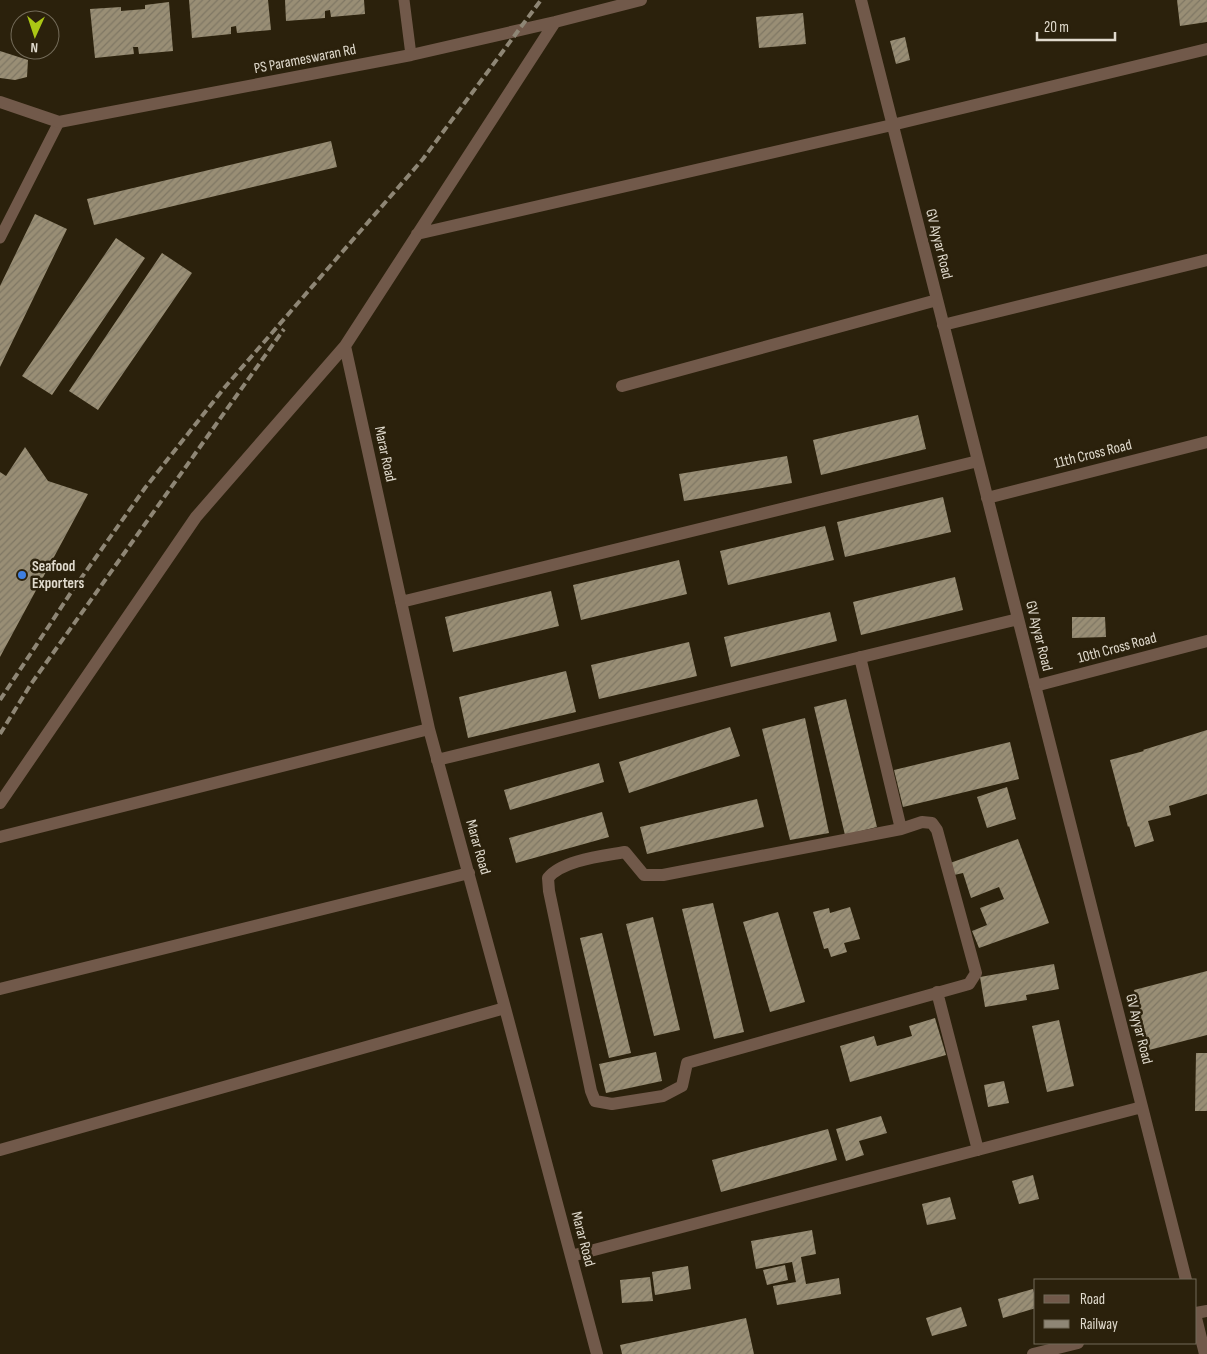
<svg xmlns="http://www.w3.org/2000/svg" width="1207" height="1354" font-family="'Sofia Sans Condensed',sans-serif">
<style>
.building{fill:url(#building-hatch)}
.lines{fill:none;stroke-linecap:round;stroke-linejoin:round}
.service{stroke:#71594a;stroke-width:11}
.minor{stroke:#71594a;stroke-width:12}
.rail{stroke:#8e8675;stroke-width:4;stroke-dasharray:8 4;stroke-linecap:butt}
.shop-dot{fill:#3f7fe0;stroke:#2b210c;stroke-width:2}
.labels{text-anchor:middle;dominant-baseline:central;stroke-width:5;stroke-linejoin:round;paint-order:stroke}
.street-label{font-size:15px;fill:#e0dacd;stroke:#2b210c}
.poi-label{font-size:15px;font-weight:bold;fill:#e0dacd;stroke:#2b210c;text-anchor:start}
</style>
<defs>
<pattern id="building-hatch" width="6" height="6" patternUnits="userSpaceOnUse" patternTransform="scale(1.25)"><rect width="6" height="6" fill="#998e75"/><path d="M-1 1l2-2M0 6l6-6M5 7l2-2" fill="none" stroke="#7f7764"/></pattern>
</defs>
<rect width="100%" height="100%" fill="#2b210c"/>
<!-- building -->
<path class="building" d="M189,0H268L271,30L237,33L236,26L231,27V34L192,38Z
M285,0H364L365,14L331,17L330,10L325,11V18L286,21Z
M1177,0H1207V22L1180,26Z
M169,2L173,51L139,54L138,47H133L134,54L95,58L90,9L121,7V11L145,9V5Z
M803,13L806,44L759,48L756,17Z
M905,37L910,60L896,64L890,41Z
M0,51L28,60L27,77L15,80L0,78Z
M331,141L337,167L94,225L87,199Z
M35,214L67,229L0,367V286Z
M116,238L145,258L52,395L22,376Z
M162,253L192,273L98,410L69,391Z
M918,415L926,449L821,475L813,440Z
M25,447L48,481L88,494L0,657V472L6,476Z
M787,456L792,483L684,501L679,474Z
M943,497L951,532L845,557L837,522Z
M825,526L834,560L728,585L720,551Z
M679,560L687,594L581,620L573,585Z
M955,577L963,610L861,635L853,602Z
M551,591L559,626L453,652L445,617Z
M830,612L837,641L731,667L724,637Z
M1072,617H1105L1106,637L1072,638Z
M689,642L697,676L599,699L591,665Z
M566,671L576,712L468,738L459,697Z
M846,699L877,827L845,835L814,707Z
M805,718L829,833L790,840L762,729Z
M730,727L740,756L629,793L619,762Z
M1207,730V794L1169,806L1171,815L1148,821L1154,841L1135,847L1129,826L1128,827L1110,760L1144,751L1143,750Z
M1010,742L1019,779L903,807L894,770Z
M599,763L604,782L510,810L504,790Z
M1007,787L1016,819L987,828L977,797Z
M757,799L764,827L647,854L640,827Z
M602,812L609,837L516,863L509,838Z
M1018,839L1049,923L979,948L972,931L987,925L980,908L1004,899L999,887L971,898L963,873L954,875L950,863Z
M713,903L744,1032L714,1039L682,909Z
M850,907L860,939L844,943L847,952L831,957L828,948L824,949L813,912L829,908L830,913Z
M778,912L805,1002L770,1012L743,922Z
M653,917L680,1030L654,1036L626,924Z
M602,933L631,1053L609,1058L580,938Z
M1054,964L1059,989L1026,995L1027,1000L985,1007L980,977Z
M1207,971V1035L1149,1050L1134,990Z
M935,1018L946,1055L850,1082L840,1046L874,1036L877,1046L912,1036L909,1026Z
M1059,1020L1074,1086L1047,1092L1032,1026Z
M656,1052L662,1081L606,1093L599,1064Z
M1196,1053H1207V1111H1195Z
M1004,1081L1009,1103L988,1107L984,1085Z
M881,1116L887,1133L859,1141L864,1155L846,1161L836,1129Z
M828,1129L837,1160L721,1192L712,1160Z
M1033,1175L1039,1199L1019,1204L1012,1181Z
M950,1197L956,1219L927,1225L922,1204Z
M812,1230L816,1254L801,1257L806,1284L839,1278L841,1294L777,1305L773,1286L796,1282L792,1262L756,1269L751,1241Z
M785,1265L788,1280L767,1285L763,1270Z
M688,1266L691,1289L655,1295L652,1272Z
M650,1277L653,1301L622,1303L620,1280Z
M1033,1289L1036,1300V1308L1003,1318L998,1299Z
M961,1307L967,1326L932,1336L926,1318Z
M746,1318L754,1354H622L620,1345Z"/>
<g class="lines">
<!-- service -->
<path class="service" d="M404,0L411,55
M0,238L59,122"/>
<!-- minor -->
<path class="minor" d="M861,0L1186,1280
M0,102L59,122L411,55L555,22L641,0
M417,234L892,125L1207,49
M943,325L1207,260
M345,346L429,729L505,1008L597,1354
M622,386L937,300
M987,498L1207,442
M401,602L978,461
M860,657L901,829
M1035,686L1207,641
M437,760L1018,619
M0,803L196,517L345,346L555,22
M922,822L932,823L937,830L976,973L969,984L687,1063L682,1086L663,1096L612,1104L595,1101L591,1091L549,891L548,878C562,860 603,856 625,852L644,875H663L901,829Z
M0,837L429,729
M0,989L469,873
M937,992L978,1150
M0,1150L505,1008
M571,1256L1142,1107
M1196,1313L1207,1311
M1196,1318L1205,1354
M1033,1354L1078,1343"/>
<!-- rail -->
<path class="rail" d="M0,700L72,591L145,488L225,387L423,159L541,0
M0,734L31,684L284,329"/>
</g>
<!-- markers -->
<circle class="shop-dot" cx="22" cy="575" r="5"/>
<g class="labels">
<!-- street labels -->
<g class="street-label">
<text transform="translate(305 59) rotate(-11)">PS Parameswaran Rd</text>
<text transform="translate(939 244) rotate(76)">GV Ayyar Road</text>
<text transform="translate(385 454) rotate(78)">Marar Road</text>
<text transform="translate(1093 454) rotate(-14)">11th Cross Road</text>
<text transform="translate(1039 636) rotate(76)">GV Ayyar Road</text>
<text transform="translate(1117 648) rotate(-15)">10th Cross Road</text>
<text transform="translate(478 847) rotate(74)">Marar Road</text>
<text transform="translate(1139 1029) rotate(76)">GV Ayyar Road</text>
<text transform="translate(583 1239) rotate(75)">Marar Road</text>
</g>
<!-- poi labels -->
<g class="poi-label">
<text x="32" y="566">Seafood<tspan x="32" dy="17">Exporters</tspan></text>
</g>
</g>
<!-- legend -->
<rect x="1034" y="1279" width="162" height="65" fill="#2b210c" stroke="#736b59"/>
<rect x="1044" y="1295" width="25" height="8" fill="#71594a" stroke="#736b59"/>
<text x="1080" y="1304" font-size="15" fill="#e0dacd">Road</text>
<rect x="1044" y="1320" width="25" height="8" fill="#8e8675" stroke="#736b59"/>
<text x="1080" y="1329" font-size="15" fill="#e0dacd">Railway</text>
<!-- north arrow -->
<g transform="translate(35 35) rotate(183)"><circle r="24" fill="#2b210c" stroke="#736b59"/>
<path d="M0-4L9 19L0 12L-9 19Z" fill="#abc615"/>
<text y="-8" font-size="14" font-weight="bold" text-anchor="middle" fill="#e0dacd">N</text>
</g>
<!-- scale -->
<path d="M1037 32v8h78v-8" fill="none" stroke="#e0dacd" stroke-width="2.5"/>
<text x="1044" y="32" font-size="15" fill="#e0dacd" stroke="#2b210c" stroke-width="4" paint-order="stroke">20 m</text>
</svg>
